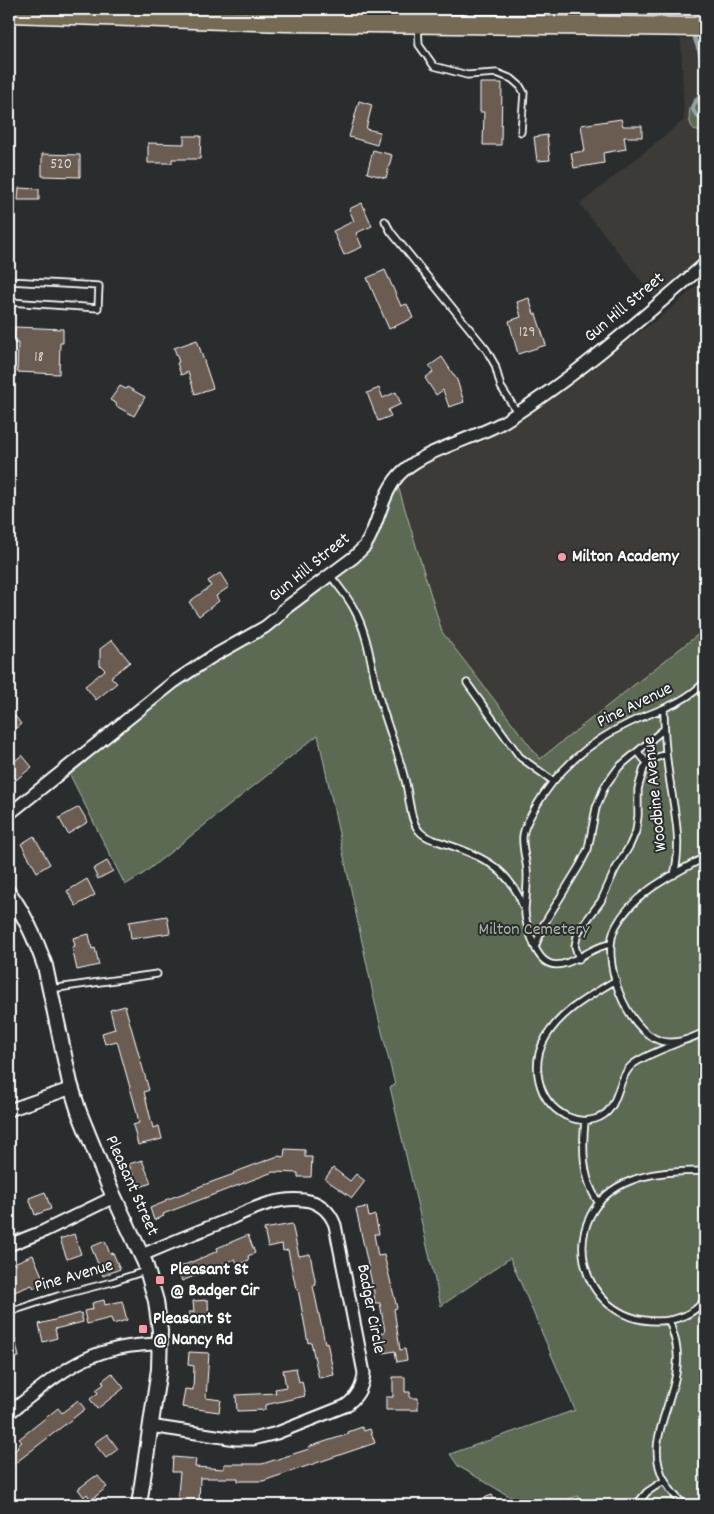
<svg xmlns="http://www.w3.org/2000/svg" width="714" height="1514" font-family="Dekko,sans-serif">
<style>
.built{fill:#3d3b38}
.green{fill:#5c6a52;stroke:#aeb4a8}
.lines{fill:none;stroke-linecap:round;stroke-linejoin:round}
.stream{stroke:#96a4ac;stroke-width:4}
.building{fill:#6a5c51;stroke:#fff}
.service-casing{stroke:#fff;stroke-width:9}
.minor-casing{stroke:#fff;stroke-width:15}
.tertiary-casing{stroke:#fff;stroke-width:18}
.primary-casing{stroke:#fff;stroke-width:21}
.service{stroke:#2a2d2e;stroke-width:5.5}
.minor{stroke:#2a2d2e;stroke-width:11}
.tertiary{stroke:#2a2d2e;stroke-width:14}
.primary{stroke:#746b52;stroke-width:18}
.poi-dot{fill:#ff9aa2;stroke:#2a2d2e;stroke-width:2}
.labels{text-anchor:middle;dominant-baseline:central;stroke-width:4;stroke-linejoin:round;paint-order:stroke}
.number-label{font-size:15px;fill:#dad6d4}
.street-label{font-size:18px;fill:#fff;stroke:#2a2d2e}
.poi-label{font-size:18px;font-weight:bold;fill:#fff;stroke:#2a2d2e;text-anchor:start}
.park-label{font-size:18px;fill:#aeb4a8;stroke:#2a2d2e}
</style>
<rect width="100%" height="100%" fill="#2a2d2e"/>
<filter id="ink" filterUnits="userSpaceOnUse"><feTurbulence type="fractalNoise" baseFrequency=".02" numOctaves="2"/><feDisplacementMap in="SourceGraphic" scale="10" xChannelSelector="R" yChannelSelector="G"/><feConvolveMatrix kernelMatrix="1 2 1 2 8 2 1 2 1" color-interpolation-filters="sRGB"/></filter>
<g filter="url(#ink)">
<!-- built -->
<path class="built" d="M681,39L705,40V255L654,297L580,204L684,120Z
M705,278V629L540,759L442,632L398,486L409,475L430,461L485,441L566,387L669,310Z"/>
<!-- green -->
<path class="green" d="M705,76V133C703,132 700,132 697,131C687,127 688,109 693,102C695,98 699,96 700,92C703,86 701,81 705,76Z
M398,486L442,632L540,759L705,629V1505H581L578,1496L550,1505H524L458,1466L450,1454L575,1410L510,1258L441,1306L390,1087L395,1085L375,1003L318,735L143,874L125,885L70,775L166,695L206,665L266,632L318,593L359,560C378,543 385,516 394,492Z"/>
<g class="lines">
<!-- stream -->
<path class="stream" d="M694,36L705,68
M705,93L694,104L693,110L697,116L705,122"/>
</g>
<!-- building -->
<path class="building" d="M480,83H502L501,145H483L484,112H480Z
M359,101L372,105L366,129L380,132L377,145L349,137Z
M621,119L623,126H642V137H624L626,149L603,153L604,163L574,168L571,153L585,151L581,125Z
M547,135L550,160L537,161L534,137Z
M184,136H201L200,159H172V163H148V143L184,144Z
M373,150L392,155L386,178L367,173Z
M42,154L80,155V177L42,176Z
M19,188L39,189V200H18Z
M362,203L372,226L356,233L362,247L344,255L333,231L354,221L349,209Z
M385,270L401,306L407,304L413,318L389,329L367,278Z
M529,298L534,314H536L546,345L518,354L509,321L521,317L517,302Z
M15,327L63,329V343H60L59,374L17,372L18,343H14Z
M197,340L213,388L195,394L188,372L181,375L177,363L179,362L174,348Z
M442,357L457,380L464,402L449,407L443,390L436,395L425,378L433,372L429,366Z
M120,386L126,389L127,387L145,397L134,416L116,406L117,404L110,400Z
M379,388L383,398L396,392L401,404L388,410L391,416L378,421L367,393Z
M220,573L229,587L216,596L219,601L199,616L189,602L211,586L208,581Z
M112,640L130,662L111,677L117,683L96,700L85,686L105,670L100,665V649Z
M15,716L21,724L9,734V721Z
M22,755L32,767L16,780L9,770V766Z
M79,807L88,822L68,834L59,818Z
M34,836L50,864L37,872L21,844Z
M107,861L113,871L98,879L93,869Z
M87,879L95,895L76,906L67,891Z
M167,916L170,933L131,939L129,922Z
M89,934L92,949L95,948L99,965L77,970L72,947L75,946L73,938Z
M125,1006L149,1090L144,1092L153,1128L159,1126L162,1139L138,1145L133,1125L139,1123L136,1109L117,1041L105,1044L102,1033L115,1029L110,1010Z
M285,1149L305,1150V1157H312L311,1177H298V1173L273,1172L163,1214L164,1216L154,1220L150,1208L165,1202V1200L198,1188V1187L234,1174L233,1173L278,1156L284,1157Z
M142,1160L151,1183L138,1188L129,1164Z
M333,1168L350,1181L356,1174L365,1181L352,1198L325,1179Z
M45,1192L51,1209L35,1215L29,1198Z
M367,1207L369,1217L375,1215L379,1234H374L378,1256L384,1255L397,1308L394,1309L400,1350L405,1349L407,1360L397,1362L395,1351L384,1353L381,1333L385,1332L380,1303H375L374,1293L356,1209Z
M292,1224L299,1256L310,1254L316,1285L313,1286L325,1343L327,1342L334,1375L319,1378L311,1342L308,1343L298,1289H296L288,1250L283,1251L282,1244L268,1247L264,1229Z
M74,1234L81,1254L67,1259L60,1239Z
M248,1235L255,1253L248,1256L249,1260L238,1265L235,1259L182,1281L177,1268L218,1251L217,1248Z
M105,1241L110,1254L113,1253L120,1269L103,1276L91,1247Z
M33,1255L45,1283L34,1288L32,1285L9,1294V1265Z
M104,1300L105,1305L122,1301L127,1320L113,1324L111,1318L87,1324L84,1311L93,1309L92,1303Z
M208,1300L209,1324L190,1325L189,1312H194L193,1301Z
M81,1313L83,1322L55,1329L57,1338L43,1342L39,1324Z
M13,1330L19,1357L9,1359V1331Z
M189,1352L209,1353L206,1398L221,1400L219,1412L182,1407L185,1389L193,1390L194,1366L188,1365Z
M296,1368L299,1382L302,1381L305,1396L265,1405V1410L237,1411L236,1395L276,1393L275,1389L286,1387L283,1370Z
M112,1373L124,1388L97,1409L90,1399L98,1393L96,1390L104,1384L102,1381Z
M393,1377H405V1392H410V1398H418V1410H386V1397H393Z
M78,1400L85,1409L9,1468V1455L18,1448L17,1446L22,1442L19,1439L58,1408L62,1413Z
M362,1427L364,1431L370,1429L375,1443L263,1481H238V1478H200L199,1505H177L180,1472H172L173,1457L196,1459L195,1467L224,1469V1464H262L309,1449L308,1447L349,1434L348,1432Z
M107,1434L118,1449L106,1458L94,1443Z
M98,1476L107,1487L91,1500L87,1494L84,1497L78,1489L94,1477Z
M492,1495L497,1505H467V1504Z"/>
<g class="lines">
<defs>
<path id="service" d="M418,26L419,45L434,66L467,75L497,73L512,79L520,86L524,93L521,132
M385,221L391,232L486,349L495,365L501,387L517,412
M9,281L99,286L98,308L9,302
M330,575C338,586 348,597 354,609C369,636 371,667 379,697C387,724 397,750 404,776C409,791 409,816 417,828C423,838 435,840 446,844C483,856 511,870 524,909
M467,683L520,757L553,781
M664,709C664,734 666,758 670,782C675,814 682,843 674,875
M638,752L647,763
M705,857C673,875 634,892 616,926C599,958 626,1031 661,1041C677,1045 692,1038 705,1032
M611,944C585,946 552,989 534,945C530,933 524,921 525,908C526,896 528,883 527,870C526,859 522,848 523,836C524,826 530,817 535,808C556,771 590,741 629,723C658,709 681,706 705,682
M535,947L544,924L580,865L588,849L596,808L605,786L619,767L664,729
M579,959L575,946L578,932L601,901L615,870L630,845L636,831L638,816V789L644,768L650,760L666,754
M616,980C590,996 562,1010 546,1037C530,1064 537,1101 566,1116C575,1120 585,1122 595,1119C620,1112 615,1083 630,1067C639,1057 670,1047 684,1040
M50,989L157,974
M585,1121C582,1148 582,1180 599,1203
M705,1171C680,1172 654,1171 630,1181C553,1211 576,1322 658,1321C677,1321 693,1314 705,1300
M9,1312L58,1296L112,1282L148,1270
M669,1320C674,1335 679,1349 677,1366C674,1406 643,1442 665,1481C670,1490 677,1499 685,1505
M636,1505L647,1492L665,1480"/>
<path id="minor" d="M9,814L174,682L210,658L265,627L280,615L283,610L354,557L365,546L369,539C380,517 384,488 403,471C431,447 473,440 505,421C577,376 641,319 705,264
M9,1110L72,1088
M9,1245L44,1231L114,1197
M142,1255C168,1244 194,1233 220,1223C246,1212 275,1196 304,1200C320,1202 330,1212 335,1225L364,1373C363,1387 357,1398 345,1406L277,1433L253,1439H236L150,1426
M9,1413C63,1371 87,1345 160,1344"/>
<path id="tertiary" d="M9,893C25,915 36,940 45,966L70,1083L79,1112L109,1186L145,1263L156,1301L160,1331L159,1369L139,1505"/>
<path id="primary" d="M9,13L285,22L705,27"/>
</defs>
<!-- service casing -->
<use href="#service" class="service-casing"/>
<!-- minor casing -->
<use href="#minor" class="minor-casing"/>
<!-- tertiary casing -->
<use href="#tertiary" class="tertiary-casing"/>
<!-- primary casing -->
<use href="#primary" class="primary-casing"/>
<!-- service -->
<use href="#service" class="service"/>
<!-- minor -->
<use href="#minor" class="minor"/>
<!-- tertiary -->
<use href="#tertiary" class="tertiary"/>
<!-- primary -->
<use href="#primary" class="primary"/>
</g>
</g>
<!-- markers -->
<g class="poi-dot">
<circle cx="562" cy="557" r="5"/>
<rect x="155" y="1275" width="10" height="10" rx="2.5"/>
<rect x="138" y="1324" width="10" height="10" rx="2.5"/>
</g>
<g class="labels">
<!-- number labels -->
<g class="number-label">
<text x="61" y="165">520</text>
<text x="527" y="333">129</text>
<text x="39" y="358">18</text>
</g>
<!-- street labels -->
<g class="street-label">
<text transform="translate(625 308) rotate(-40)">Gun Hill Street</text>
<text transform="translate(310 568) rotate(-39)">Gun Hill Street</text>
<text transform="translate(635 706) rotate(-26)">Pine Avenue</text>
<text transform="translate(656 794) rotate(-96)">Woodbine Avenue</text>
<text transform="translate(131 1186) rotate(66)">Pleasant Street</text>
<text transform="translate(74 1277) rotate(-16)">Pine Avenue</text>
<text transform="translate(370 1309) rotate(79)">Badger Circle</text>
</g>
<!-- poi labels -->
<g class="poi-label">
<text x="572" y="557">Milton Academy</text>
<text x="170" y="1270">Pleasant St<tspan x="170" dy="21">@ Badger Cir</tspan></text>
<text x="153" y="1319">Pleasant St<tspan x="153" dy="21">@ Nancy Rd</tspan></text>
</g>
<!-- park labels -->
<g class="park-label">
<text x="534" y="930">Milton Cemetery</text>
</g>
</g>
<!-- margin -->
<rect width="714" height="1514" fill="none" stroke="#2a2d2e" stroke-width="30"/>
<rect x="15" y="15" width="684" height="1484" fill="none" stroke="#fff" stroke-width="2" filter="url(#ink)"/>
</svg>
